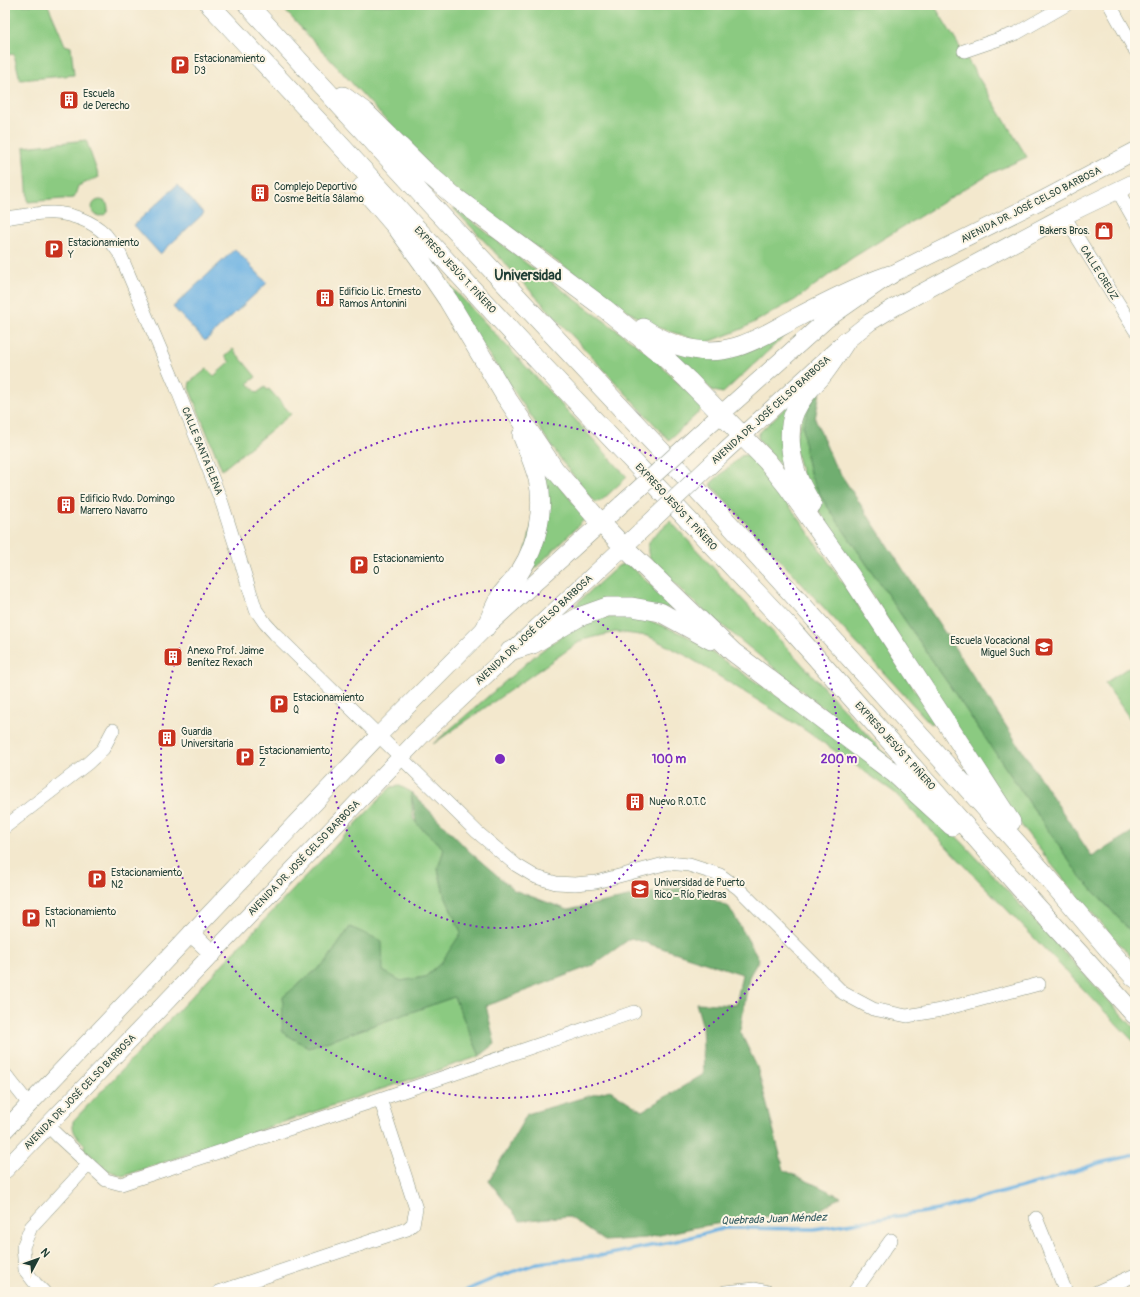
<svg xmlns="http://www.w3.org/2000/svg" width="1140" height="1297" font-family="Pangolin,sans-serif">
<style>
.green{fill:#8bca81;stroke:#55845a}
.forest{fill:#70ae6f;stroke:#487652}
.water{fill:#6db2e3;stroke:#46788c}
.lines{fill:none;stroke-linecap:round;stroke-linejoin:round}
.stream{stroke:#6db2e3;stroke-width:3.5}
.minor-casing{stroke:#899280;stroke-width:14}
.major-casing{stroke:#899280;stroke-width:18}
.highway-casing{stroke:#899280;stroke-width:20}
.minor{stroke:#fff;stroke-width:13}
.major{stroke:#fff;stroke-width:17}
.highway{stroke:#fff;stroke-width:19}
.major-bridge-casing{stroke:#899280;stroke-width:18;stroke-linecap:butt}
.major-bridge{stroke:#fff;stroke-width:17}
.ring{fill:none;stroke:#7b2cbf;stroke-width:2;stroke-dasharray:2 4}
.labels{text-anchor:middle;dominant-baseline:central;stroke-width:4;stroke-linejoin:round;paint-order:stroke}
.poi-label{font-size:10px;fill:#1f3d34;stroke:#fcf5e5;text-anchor:start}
.street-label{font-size:10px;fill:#1f3d34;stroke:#fcf5e5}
.water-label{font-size:11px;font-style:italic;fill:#325a60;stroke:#fcf5e5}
.district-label{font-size:14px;font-weight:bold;fill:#1f3d34;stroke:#fcf5e5}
.centre{fill:#7b2cbf;stroke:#fcf5e5;stroke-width:2}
.ring-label{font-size:12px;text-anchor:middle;font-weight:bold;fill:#7b2cbf;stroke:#fcf5e5;stroke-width:4;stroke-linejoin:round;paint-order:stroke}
</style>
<rect width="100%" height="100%" fill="#fcf5e5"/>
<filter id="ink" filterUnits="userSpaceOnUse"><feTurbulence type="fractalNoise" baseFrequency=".025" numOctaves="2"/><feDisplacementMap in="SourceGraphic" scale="8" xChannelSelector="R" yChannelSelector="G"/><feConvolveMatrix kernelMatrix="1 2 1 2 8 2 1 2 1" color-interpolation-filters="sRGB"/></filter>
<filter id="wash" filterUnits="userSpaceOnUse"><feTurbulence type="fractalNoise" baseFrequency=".012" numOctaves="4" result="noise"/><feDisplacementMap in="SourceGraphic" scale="16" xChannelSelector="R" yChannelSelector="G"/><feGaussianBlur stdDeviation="0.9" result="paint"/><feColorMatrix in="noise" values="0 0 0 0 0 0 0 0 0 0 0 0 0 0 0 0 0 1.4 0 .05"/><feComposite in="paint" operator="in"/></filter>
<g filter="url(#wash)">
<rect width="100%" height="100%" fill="#f3e8cd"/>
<!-- green -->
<path class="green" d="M5,5H48L65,45L71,47L74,75L20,80L14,54L5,55Z
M280,5H934L1027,157L987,175L852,258L795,300L742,329L706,343L647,324L444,183Z
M86,140L99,177L78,186L74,198L28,202L24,147Z
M92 208a8 8 0 1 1 16 0a8 8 0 1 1-16 0Z
M454,207L531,267L648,353L703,407L700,411L669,440L475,231L454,209Z
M446,281L572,416L627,477L601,501L596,502L592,499L564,464L459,311Z
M788,330L779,341L723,393L713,391L672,352L702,355Z
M233,349L256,377L248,383L257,393L265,387L267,390L269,389L291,414L222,470L189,388L190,382L207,369L214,376L230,362L225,356Z
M821,387L805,451L811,477L823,500L1078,874L1135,936V961C1091,913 1049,864 1011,811L852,564L806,490L794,444L809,395Z
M791,402L787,474L759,440L758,436L760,432Z
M746,455L750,456L800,520L934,718V721L932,724L929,722L710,484L741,456Z
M545,474H550L585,517L584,520L517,586Z
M670,521L886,755L887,757L884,758L689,598L650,559C642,540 658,533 670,521Z
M625,563L629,565L673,606L670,608L578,609L575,605L618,566Z
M618,617H641L687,636L810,718L902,785L962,842L1135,1029V1043L894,792L802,728L685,655L648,636L616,632L582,640L433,744L537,654L566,633L594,618Z
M1135,663V726L1105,683Z
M400,786L411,792L413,819L444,849L438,869L444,894L462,933L441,963L425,977L401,981L383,971L350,927L326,962L283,997L309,1048L454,997L480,1056L123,1176L107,1170L83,1148L85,1145C77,1137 72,1133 73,1121L391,787Z"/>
<!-- forest -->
<path class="forest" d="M821,387L815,419L834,464L1092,857L1135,830V936L1078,874L823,500L811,477L805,451L803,425L810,404Z
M411,792L470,852L514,890L568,910L628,897L686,887L729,907L759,959L749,977L740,1031L757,1067L784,1170L841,1197L818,1211L754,1218L697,1227L646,1238L605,1241L568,1216L520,1221L489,1181L527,1114L610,1090L642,1111L704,1074L702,1024L696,1003L736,1005L742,974L631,938L593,965L486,1006L495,1044L480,1056L454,997L309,1048L282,1032L283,997L326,962L350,927L382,941L383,971L401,981L425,977L441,963L461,933L444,894L438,869L444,849L416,823Z"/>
<!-- water -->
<path class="water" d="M177,185L204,213L160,254L134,225Z
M235,249L267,283L205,341L173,307Z"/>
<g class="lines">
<!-- stream -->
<path class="stream" d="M462,1292L497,1277L538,1263L605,1255L676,1241L725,1228L814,1229L938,1210L1048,1180L1099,1163L1135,1155"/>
</g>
</g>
<g filter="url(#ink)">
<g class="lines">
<defs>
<path id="minor" d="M1110,5L1135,50
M964,51L1017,33L1066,5
M1118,191L1135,221
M1064,216L1135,330
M5,218C19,216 42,212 54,213C72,214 92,221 105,234C110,240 115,247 120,254L176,386L222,503L256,610L265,623L275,634L477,832L516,865L536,877L556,883L575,884L596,882L668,863L689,865L720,875L738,888L843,993L873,1009L907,1016L941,1010L1039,984
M5,827L88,763L103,749L113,730
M5,1074L29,1104
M48,1126L58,1136L106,1180L121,1184L380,1099L634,1012
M1036,1218L1066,1292
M44,1292L35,1283L25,1270L23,1247L31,1227L88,1165
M219,1292L407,1229L413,1224L416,1209L380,1099
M725,1292L755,1289L768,1292
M854,1292L891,1240
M1097,1292L1135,1275"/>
<path id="major" d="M700,433L827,319L890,275L1046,198L1135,151
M721,455L846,341L870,322L893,308L1064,216L1135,182
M191,933L213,954
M5,1130L378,736L486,627L622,504
M5,1170L423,734L645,527"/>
<path id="highway" d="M210,5L320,123L529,351L790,628L1021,889L1135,1015
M248,5L423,196L721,515L1043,872L1111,952L1135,978
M343,96L365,112L426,172L455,197L604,308L662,355L688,380L767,461L787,486L850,575L1011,822
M362,187L398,229L422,262L448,300L506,397L555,470L601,523L624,547L733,652L895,774L952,826
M643,328C670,346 703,357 736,347C757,341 777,328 796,318C827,302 858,286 890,275
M812,505C808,497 803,489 799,480C791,461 786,431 795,411C801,398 811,387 821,377C830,366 838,353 846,341
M486,627C491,617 495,604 502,594C508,586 516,579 521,570C537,545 545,508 538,479C534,464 528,450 522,435
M510,651L533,644L579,617L607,607H632L660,612L711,640"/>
</defs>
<!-- minor casing -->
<use href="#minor" class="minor-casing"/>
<!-- major casing -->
<use href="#major" class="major-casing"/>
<!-- highway casing -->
<use href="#highway" class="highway-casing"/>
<!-- minor -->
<use href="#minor" class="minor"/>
<!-- major -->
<use href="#major" class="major"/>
<!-- highway -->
<use href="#highway" class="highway"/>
<defs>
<path id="major-bridge" d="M622,504L700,433
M645,527L721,455"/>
</defs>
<!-- major-bridge casing -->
<use href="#major-bridge" class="major-bridge-casing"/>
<!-- major-bridge -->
<use href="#major-bridge" class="major-bridge"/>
</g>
</g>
<!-- distance rings -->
<g class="ring">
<circle cx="500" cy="759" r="169"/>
<circle cx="500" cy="759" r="339"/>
</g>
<!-- icons -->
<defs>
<symbol id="parking-square" viewBox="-11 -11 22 22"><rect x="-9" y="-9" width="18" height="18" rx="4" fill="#c8321e" stroke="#fcf5e5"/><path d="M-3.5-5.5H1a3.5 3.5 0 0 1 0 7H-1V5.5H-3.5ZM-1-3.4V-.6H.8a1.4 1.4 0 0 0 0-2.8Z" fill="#fff"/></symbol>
<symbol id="building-square" viewBox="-11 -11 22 22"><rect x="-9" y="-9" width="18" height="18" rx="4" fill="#c8321e" stroke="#fcf5e5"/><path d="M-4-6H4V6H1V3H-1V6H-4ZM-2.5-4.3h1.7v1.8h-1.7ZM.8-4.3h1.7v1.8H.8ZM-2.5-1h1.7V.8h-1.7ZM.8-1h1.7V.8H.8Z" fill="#fff"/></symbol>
<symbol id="shop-square" viewBox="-11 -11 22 22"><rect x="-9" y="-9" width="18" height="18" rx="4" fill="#c8321e" stroke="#fcf5e5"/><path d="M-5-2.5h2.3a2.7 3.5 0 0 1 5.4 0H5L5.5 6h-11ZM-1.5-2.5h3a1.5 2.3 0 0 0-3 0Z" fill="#fff"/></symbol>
<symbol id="school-square" viewBox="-11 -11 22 22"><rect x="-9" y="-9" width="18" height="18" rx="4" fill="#c8321e" stroke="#fcf5e5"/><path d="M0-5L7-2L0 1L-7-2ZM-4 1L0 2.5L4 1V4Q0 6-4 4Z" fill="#fff"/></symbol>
<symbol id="university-square" viewBox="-11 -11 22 22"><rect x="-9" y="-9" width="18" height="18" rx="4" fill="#c8321e" stroke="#fcf5e5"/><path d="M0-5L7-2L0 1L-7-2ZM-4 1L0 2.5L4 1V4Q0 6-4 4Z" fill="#fff"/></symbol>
</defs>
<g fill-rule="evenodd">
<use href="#parking-square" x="169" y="54" width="22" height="22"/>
<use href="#building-square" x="58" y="89" width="22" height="22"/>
<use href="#building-square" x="249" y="182" width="22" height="22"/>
<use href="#shop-square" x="1093" y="220" width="22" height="22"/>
<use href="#parking-square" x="43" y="238" width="22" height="22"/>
<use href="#building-square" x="314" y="287" width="22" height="22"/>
<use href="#building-square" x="55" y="494" width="22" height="22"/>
<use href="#parking-square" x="348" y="554" width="22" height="22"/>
<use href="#school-square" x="1033" y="636" width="22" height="22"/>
<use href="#building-square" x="162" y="646" width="22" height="22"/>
<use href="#parking-square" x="268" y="693" width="22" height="22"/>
<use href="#building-square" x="156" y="727" width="22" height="22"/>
<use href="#parking-square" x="234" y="746" width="22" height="22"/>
<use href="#building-square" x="624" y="791" width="22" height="22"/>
<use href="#parking-square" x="86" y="868" width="22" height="22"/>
<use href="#university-square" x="629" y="878" width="22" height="22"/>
<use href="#parking-square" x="20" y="907" width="22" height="22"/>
</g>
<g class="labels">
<!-- poi labels -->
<g class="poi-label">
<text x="194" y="59">Estacionamiento<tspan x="194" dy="12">D3</tspan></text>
<text x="83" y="94">Escuela<tspan x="83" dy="12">de Derecho</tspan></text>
<text x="274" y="187">Complejo Deportivo<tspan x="274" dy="12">Cosme Beitía Sálamo</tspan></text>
<text x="1090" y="231" text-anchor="end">Bakers Bros.</text>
<text x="68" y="243">Estacionamiento<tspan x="68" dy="12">Y</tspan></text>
<text x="339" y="292">Edificio Lic. Ernesto<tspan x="339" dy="12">Ramos Antonini</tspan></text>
<text x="80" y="499">Edificio Rvdo. Domingo<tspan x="80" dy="12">Marrero Navarro</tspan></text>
<text x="373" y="559">Estacionamiento<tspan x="373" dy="12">O</tspan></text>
<text x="1030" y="641" text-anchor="end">Escuela Vocacional<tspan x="1030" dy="12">Miguel Such</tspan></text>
<text x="187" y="651">Anexo Prof. Jaime<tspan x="187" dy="12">Benítez Rexach</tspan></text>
<text x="293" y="698">Estacionamiento<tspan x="293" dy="12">Q</tspan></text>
<text x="181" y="732">Guardia<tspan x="181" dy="12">Universitaria</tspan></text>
<text x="259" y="751">Estacionamiento<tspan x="259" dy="12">Z</tspan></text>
<text x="649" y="802">Nuevo R.O.T.C</text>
<text x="111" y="873">Estacionamiento<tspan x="111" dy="12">N2</tspan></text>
<text x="654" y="883">Universidad de Puerto<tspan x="654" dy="12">Rico - Río Piedras</tspan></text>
<text x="45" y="912">Estacionamiento<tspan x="45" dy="12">N1</tspan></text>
</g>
<!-- street labels -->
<g class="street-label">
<text transform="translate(1031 205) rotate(-27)">AVENIDA DR. JOSÉ CELSO BARBOSA</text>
<text transform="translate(455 270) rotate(47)">EXPRESO JESÚS T. PIÑERO</text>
<text transform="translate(1099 273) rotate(58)">CALLE CREUZ</text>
<text transform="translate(771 410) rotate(-42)">AVENIDA DR. JOSÉ CELSO BARBOSA</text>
<text transform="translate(202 451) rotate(68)">CALLE SANTA ELENA</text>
<text transform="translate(676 507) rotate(47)">EXPRESO JESÚS T. PIÑERO</text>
<text transform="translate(534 630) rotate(-43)">AVENIDA DR. JOSÉ CELSO BARBOSA</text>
<text transform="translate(895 746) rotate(48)">EXPRESO JESÚS T. PIÑERO</text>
<text transform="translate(304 858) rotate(-46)">AVENIDA DR. JOSÉ CELSO BARBOSA</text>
<text transform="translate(80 1092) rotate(-46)">AVENIDA DR. JOSÉ CELSO BARBOSA</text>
</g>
<!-- water labels -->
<g class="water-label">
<text transform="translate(774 1219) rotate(-2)">Quebrada Juan Méndez</text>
</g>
<!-- district labels -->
<g class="district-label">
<text x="528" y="275">Universidad</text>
</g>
</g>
<circle cx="500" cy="759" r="6" class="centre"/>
<g class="ring-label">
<text x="669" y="763">100 m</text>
<text x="839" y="763">200 m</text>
</g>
<!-- margin -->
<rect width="1140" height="1297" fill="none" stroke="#fcf5e5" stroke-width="20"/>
<!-- north arrow -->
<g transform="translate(38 1259) rotate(49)" stroke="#fcf5e5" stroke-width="3" paint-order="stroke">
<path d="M0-3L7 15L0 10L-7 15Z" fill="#1f3d34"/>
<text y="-6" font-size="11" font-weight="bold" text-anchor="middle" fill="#1f3d34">N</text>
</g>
</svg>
